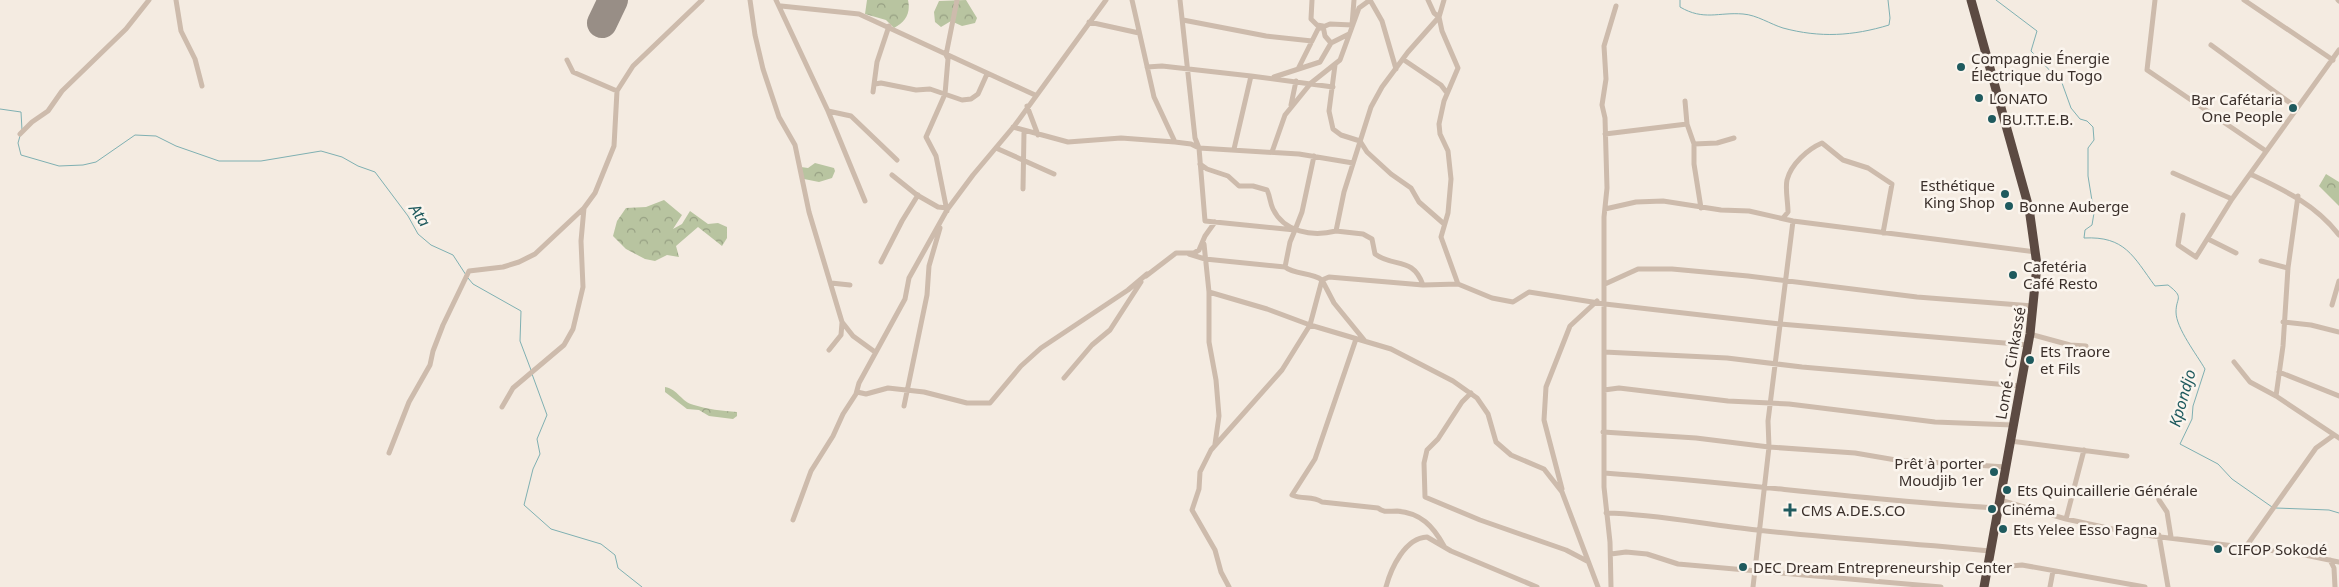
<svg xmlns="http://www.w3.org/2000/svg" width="2339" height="587" font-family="'Noto Sans',sans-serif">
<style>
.forest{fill:url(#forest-crowns)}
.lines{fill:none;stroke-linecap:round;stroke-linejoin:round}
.stream{stroke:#7fb0b2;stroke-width:1}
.runway{stroke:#988e86;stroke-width:30}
.street{stroke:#cdbbac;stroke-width:5}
.highway{stroke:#5c4a42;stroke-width:9}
.poi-dot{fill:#1f5a5e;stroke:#fbf5ee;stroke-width:2}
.labels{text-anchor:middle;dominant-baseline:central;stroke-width:5;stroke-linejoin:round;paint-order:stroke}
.poi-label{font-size:15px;fill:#3b302b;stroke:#fbf5ee;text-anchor:start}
.street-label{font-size:15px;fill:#3b302b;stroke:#fbf5ee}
.water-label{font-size:16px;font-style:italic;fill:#1f5a5e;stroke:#fbf5ee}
</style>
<defs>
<pattern id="forest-crowns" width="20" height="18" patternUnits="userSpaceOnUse" patternTransform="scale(1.25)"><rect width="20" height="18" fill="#b8c4a0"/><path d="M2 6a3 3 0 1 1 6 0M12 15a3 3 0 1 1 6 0" fill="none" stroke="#97a083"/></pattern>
</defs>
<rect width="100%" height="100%" fill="#f4ebe1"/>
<!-- forest -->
<path class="forest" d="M867,0H908C911,14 905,22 894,28L886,20L865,14Z
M966,0L977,18L975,23L962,26L951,21L941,27L935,22L934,12L939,1Z
M815,163L834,168L835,171L832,178L819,182L804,179L801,167L808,168Z
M2326,174L2339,182V206L2319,186Z
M664,200L682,215L673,229L682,224L690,211L708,224L718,223L727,227V238L722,246L698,227L676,246L679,257L667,255L655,261L645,259L626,249L613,236L617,221L626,208L646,207Z
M665,387C678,389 681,402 694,405C707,409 722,411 737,412V416L733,419L709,416L699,410L687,409L665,392Z"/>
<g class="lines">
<!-- stream -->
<path class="stream" d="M1680,0V7C1704,21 1718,12 1743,14C1757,15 1770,24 1783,28C1820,38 1853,36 1889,25L1890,18L1888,0
M1996,0L2037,31L2031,51L2062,83L2071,108L2080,119L2087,121L2093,127L2094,140L2088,148V176L2094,213L2092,225L2085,230L2084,238C2125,236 2133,256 2155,286L2168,285C2185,298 2176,297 2176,312C2176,328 2197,355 2205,369L2193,406L2192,419L2180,444L2218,464L2232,479L2272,507
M0,109L21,112L22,130
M20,136L18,143L21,155L59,166L83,165L96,162L135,135L156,136L176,146L219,161H261L321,151L342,157L358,166L375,172L408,216L418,234L431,245L453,255L466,275
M468,278L473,284L521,311L520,341L531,370
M532,374L547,415L537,439L540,454L533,469L524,505L551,529L601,544L615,555L618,568L642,587
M2276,508L2329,510L2339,513"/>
<!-- runway -->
<path class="runway" d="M602,23L613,0"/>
<!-- street -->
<path class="street" d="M176,0L181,31L195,59L202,86
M750,0L755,35L763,69L779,117L795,145L809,212L842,322L853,336L875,352
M776,0L828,111L865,201
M1132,0L1154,97L1175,142L1191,144L1199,148L1205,221L1295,230L1290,242L1285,267C1295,275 1311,272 1322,280L1310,325L1391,349L1453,381L1477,398L1488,414L1496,442L1511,455L1544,469L1562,492L1598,587
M1180,0L1195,138L1199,148L1299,154L1353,163
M1312,0L1311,19L1317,25L1323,26L1325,36L1331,43
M1370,0L1382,21L1396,69
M1428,0L1434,13L1439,17L1442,31L1458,68L1444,101L1439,124L1440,134L1448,151L1451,179L1448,213L1441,237L1458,284L1492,298L1513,302L1529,292L1605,304L1780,324L2028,345
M2155,0L2147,70L2266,151
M2244,0L2333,60
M2338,0L2339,1
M781,6L859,14L1035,95
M1183,20L1266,36L1312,41
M1089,22L1139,33
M2211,45L2297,108
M567,60L573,72L617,91
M1404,60L1441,85L1447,93
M1335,65L1329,111L1333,129L1341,135L1360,141L1367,152L1391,174L1411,188L1419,202L1443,223
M1147,67L1162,66L1251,76
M1298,69L1318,29L1330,24L1352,25L1354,0
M1274,77L1320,62L1331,43L1349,34
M875,84L881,83L916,90L930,89L962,100L971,99L978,94L987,74
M873,92L877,62L889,26
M1685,101L1687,124L1694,144V164L1701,208
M1291,105L1296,81
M1027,106L1038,135
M828,111L851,116L897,160
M1013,127L1068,142L1121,138L1175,142
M20,134L32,122L48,111L62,91L126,29L149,0
M1605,134L1687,124
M1694,144L1717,143L1734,138
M996,148L1054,174
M1234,149L1251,76L1333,87
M1272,152L1285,115L1311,83L1340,60L1359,8L1370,0
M1200,164L1207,169L1228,176L1239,186H1253L1267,190C1270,196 1270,203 1273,209C1284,232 1312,237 1336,231L1344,192L1371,107L1382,87L1408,52L1439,17L1444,0
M2173,173L2232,199
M2250,174C2284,190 2315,204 2339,235
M892,175L917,195L938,207L947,208
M1023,189L1024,132
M2298,196L2288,268L2283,346L2276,396L2339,438
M1605,209L1636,202L1663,201L1721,210L1749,211L1793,221L2036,252
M947,211L936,156L926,137L945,94L948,59L946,55L957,0
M2183,215L2178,245L2196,257L2232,199L2339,50
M1783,218L1788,212C1788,202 1785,189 1787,180C1791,164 1808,149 1822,143L1843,160L1868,168L1892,184L1883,233
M1295,230L1302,212L1314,156
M1336,231L1363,234L1372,239L1375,254C1394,268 1413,256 1423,285
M2208,239L2236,253
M1204,244L1209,292V342L1216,380L1219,416L1215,444
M1189,254L1205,259L1285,267
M2261,261L2288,268
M881,262L902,221L918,195
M1146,276L1176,253H1194L1199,250L1205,236L1215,222
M831,283L850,285
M1605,284L1638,269H1672L1748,276L1917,297L2033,306
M1209,292L1267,309L1310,325L1282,370L1211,450L1200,472L1199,489L1192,510L1215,550L1221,572L1229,587
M2332,305L2339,281
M2283,322L2311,325L2339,332
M2030,334L2070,345L2086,346
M1356,339L1315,459L1292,495C1303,500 1312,495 1322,502L1378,508C1384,513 1389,511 1397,511C1421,513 1433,526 1444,546
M1365,341L1334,303L1322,280L1329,277L1423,285L1458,284
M829,350L841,335L842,323
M1604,352L1727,358L1802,367L2020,386
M2234,362L2250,382L2276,396
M2279,372L2339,396
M1064,378L1092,345L1110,330L1141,282
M1604,390L1619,388L1728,401L1789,404L1935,422L2013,425
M857,392L866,394L888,388L924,392L967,403H990L1021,366L1041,348L1128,290L1147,274
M1471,393L1462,402L1438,439L1427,450L1424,463L1425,497L1480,520L1566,550L1587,561
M904,406L927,295L929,266L940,228
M502,407L513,388L564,345L573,329L583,287L581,241L584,208
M1603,432L1696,438L1769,447L1855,453L1896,460L2006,467
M2010,441L2127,456
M389,453L409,402L430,365L433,351L443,325L469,271L503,267L519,262L535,254L584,208L595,193L614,146L617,91L633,66L702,0
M1604,473C1736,482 1867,501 1998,508
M1562,489L1544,420L1546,387L1570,326L1597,301
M2157,492L2159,500L2167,512L2171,537
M2000,500L2066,519L2136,534L2300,554L2339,562
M1606,513C1657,514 1707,525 1757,530C1835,539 1913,543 1991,551
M2066,519L2084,450
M793,520L811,471L833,436L843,414L856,394L859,383L905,299L909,278L947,210L973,175L1015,125L1106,0
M2159,535L2168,587
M2245,548L2316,448L2334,435
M1611,554L1626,552L1647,554L1678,564L1941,587
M2330,560L2334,568L2335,587
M1988,568L2022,565L2145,587
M1386,587C1391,568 1405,538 1427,537L1451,551L1537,587
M1611,587L1610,542L1604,487V217L1607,188L1605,118L1602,105L1606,79L1604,46L1616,6
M1753,587L1769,447L1768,421L1793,221
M2050,587L2053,571"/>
<!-- highway -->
<path class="highway" d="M1971,0L2029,208L2037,265L2030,334L1984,587"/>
</g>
<!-- markers -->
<g class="poi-dot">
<circle cx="1961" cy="67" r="5"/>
<circle cx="1979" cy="98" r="5"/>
<circle cx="2293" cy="108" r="5"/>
<circle cx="1992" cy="119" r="5"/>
<circle cx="2005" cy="194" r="5"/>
<circle cx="2009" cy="206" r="5"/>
<circle cx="2013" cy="275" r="5"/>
<circle cx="2030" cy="360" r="5"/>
<circle cx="1994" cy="472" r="5"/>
<circle cx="2007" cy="490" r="5"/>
<circle cx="1992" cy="509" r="5"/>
<path d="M1787.5 502.5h5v5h5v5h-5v5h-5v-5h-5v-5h5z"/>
<circle cx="2003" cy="529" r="5"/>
<circle cx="2218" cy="549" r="5"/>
<circle cx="1743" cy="567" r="5"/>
</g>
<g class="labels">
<!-- poi labels -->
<g class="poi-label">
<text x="1971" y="58">Compagnie Énergie<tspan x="1971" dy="17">Électrique du Togo</tspan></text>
<text x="1989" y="98">LONATO</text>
<text x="2283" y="99" text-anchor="end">Bar Cafétaria<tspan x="2283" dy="17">One People</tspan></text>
<text x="2002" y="119">BU.T.T.E.B.</text>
<text x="1995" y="185" text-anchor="end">Esthétique<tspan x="1995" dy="17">King Shop</tspan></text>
<text x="2019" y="206">Bonne Auberge</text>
<text x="2023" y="266">Cafetéria<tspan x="2023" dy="17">Café Resto</tspan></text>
<text x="2040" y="351">Ets Traore<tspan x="2040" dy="17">et Fils</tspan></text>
<text x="1984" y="463" text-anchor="end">Prêt à porter<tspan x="1984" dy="17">Moudjib 1er</tspan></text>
<text x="2017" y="490">Ets Quincaillerie Générale</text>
<text x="2002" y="509">Cinéma</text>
<text x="1801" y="510">CMS A.DE.S.CO</text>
<text x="2013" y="529">Ets Yelee Esso Fagna</text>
<text x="2228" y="549">CIFOP Sokodé</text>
<text x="1753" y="567">DEC Dream Entrepreneurship Center</text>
</g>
<!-- street labels -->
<g class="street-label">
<text transform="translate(2010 363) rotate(-80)">Lomé - Cinkassé</text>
</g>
<!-- water labels -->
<g class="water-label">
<text transform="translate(420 215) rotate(56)">Ata</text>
<text transform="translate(2182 398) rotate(-74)">Kpondjo</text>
</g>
</g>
</svg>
